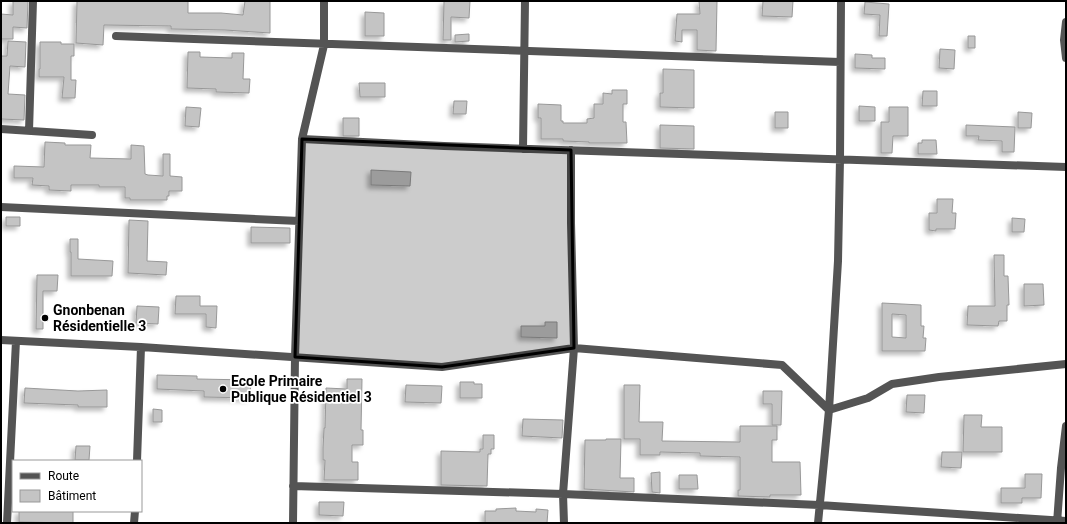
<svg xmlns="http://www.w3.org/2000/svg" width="1067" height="524" font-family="Roboto,sans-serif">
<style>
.building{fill:#c4c4c4;stroke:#989898;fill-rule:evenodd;filter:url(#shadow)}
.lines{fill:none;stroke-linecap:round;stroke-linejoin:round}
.minor{stroke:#545454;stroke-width:8}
.marked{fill:#000;fill-opacity:0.2;stroke:#000;stroke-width:3;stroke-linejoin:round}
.poi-dot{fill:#000;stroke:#fff;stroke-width:1.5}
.labels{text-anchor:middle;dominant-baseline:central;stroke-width:3.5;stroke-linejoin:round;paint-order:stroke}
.poi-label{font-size:14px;font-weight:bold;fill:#000;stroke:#fff;text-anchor:start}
</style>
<defs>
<filter id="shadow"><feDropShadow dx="-3.5" dy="3.5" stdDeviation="2" flood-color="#0004"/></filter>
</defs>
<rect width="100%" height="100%" fill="#fff"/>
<!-- building -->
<path class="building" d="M13,1H28L27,28L13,27V39H1V14L13,15Z
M77,1H188V13H221L243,15L245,1H270V33L225,30L171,29V26L104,25L103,45L76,43Z
M444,1H470L469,18L451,17V40H443Z
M699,1H717L716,51L697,50V30H682V42L675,41L677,14H700Z
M763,1H793L792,17L762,16Z
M865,2L889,4L887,36H879L880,15L864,14Z
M365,12L384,13V36H365Z
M469,34V41L455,42V35Z
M968,36H975V48H968Z
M8,41L26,42L25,67L10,66L8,94L25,95L24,120L1,119V56H7Z
M40,42H61V44H74V56H71V80H76L75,98H62L64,77H39V69H40Z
M940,49L955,50L954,69L939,68Z
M188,52H200V57L232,58V53H244L243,79H250L249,93L216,92V89L187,88Z
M855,54L872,55V58H885V69L855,68Z
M663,69L694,70V108L660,107V93H663Z
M359,83H385V97H360Z
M612,90H627V104H623V122H626L627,143H589V142L563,141V139H541V118H538V104L561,105V121H563V123H587V119L594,118V104H603V93L612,94Z
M923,91H937V106H922Z
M454,101H467L466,114H453Z
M859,106L875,107V121H859Z
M186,107L201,108L199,127L185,126Z
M889,107H908V136H893L892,153H881V122H889Z
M775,112H788V128H775Z
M1018,112L1032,113L1031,128H1018Z
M343,118H359V136H343Z
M660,125L694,126V149L660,148Z
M966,125L1015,127L1014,152H1002V141L978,140L979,136H966Z
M922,140H936L937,154H918V143H922Z
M45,142L65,143V145H91L90,158L131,159V145L144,146L145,174L148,175L163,176V154H170V176L182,177V191H169V196H167V200H130V198H125V187H99V185H71V191L49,190V186L32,185L33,178H14V166L44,167Z
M371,170L411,172L410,186L371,185Z
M937,199H953L952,213H956L955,229H936V231L929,230V213H937Z
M6,217H20V226H6Z
M1012,218L1025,219L1024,232H1012Z
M129,220L148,221L147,261L167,262L166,275L128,273Z
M251,227L290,228V243H251Z
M70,239H78V259L113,261L112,276H71V252H70Z
M994,255H1004V276H1008L1009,305H1007V321H999L998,326L967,325L968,306H995Z
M37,275H58L57,291H43V329H36Z
M1024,284H1043L1044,305L1024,306Z
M176,296H200V306H217L216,328L206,327V314H175Z
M882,303L921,305V326H924L923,338H926L925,351H882ZM892,314L906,315V338L892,337Z
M137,306L159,307L158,324L136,323Z
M545,322H557V338L521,337V326H545Z
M157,375L197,376V379L251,380L250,398L204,397V391L157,389Z
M347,379H362L361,430H363V445H352V462H358V480H324L325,460H323V448L324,428H325L326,388L347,389Z
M460,382H474V384H482V398H460Z
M406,385L442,386L441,403L405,402Z
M624,385H640L639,422H663L662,441L740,442V426H777V440H772V462H800L801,495H770V497L738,496V490H740V457L700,456V453L660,452V455H640V439H624Z
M25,388L78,391L107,390V407H78V405L24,403Z
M763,391H782L781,425H772V404H763Z
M907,395H925L924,413L906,412Z
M153,409L162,410V422H153Z
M964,415H982L981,427H1002V452H963Z
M523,419L563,420L562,438L522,436Z
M483,435H494V449H491V454H488L487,486L441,485V451L480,452V449H483Z
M606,439H621L620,478H634V492L584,489L585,440H606Z
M76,446H90L89,460H75Z
M942,452H962L961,468L941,467Z
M660,472V493L652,492L651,473Z
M1025,474H1042L1041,498H1022V503H1001V488H1025Z
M679,475H697L698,489H679Z
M319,502H344L343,516L319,515Z
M516,508V511L536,512V509L548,510L547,523H485V511H496V509Z
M19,511H73V523L19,522Z"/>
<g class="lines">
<!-- minor -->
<path class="minor" d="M1066,22L1064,40L1066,58
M116,36C357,46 598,53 840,62
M1,129L92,135
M29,131L33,1
M302,139L444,146L1066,167
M523,149L525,1
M1,207L299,221
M1,340L141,347L442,367L574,348L782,365L829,410L868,398L892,384L939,377L1066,364
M137,461L141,347
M293,486L563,494L819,505L1066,521
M7,523L16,341
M134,523L135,511
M293,523L295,357L302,139L324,45V1
M564,523L563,494L574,348L571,223V150
M818,523L829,410L838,261L840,159L841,1
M1057,523L1061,468L1066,426"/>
</g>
<!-- marked area -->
<path class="marked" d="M302,139L571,150L574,348L442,367L295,357Z"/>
<!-- markers -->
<g class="poi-dot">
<circle cx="45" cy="318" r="4"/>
<circle cx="223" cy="389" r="4"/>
</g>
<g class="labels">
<!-- poi labels -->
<g class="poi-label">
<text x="53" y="310">Gnonbenan<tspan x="53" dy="16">Résidentielle 3</tspan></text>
<text x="231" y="381">Ecole Primaire<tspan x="231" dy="16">Publique Résidentiel 3</tspan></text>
</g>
</g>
<!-- border -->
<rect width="1067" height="524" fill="none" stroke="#000000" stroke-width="4"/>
<!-- legend -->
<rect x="12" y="460" width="130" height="52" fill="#ffffff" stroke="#999999"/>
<rect x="20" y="473" width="20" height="6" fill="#545454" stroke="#999999"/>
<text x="48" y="480" font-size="12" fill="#000000">Route</text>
<rect x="20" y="490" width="20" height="12" fill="#c4c4c4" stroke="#999999"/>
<text x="48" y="500" font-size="12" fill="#000000">Bâtiment</text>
</svg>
